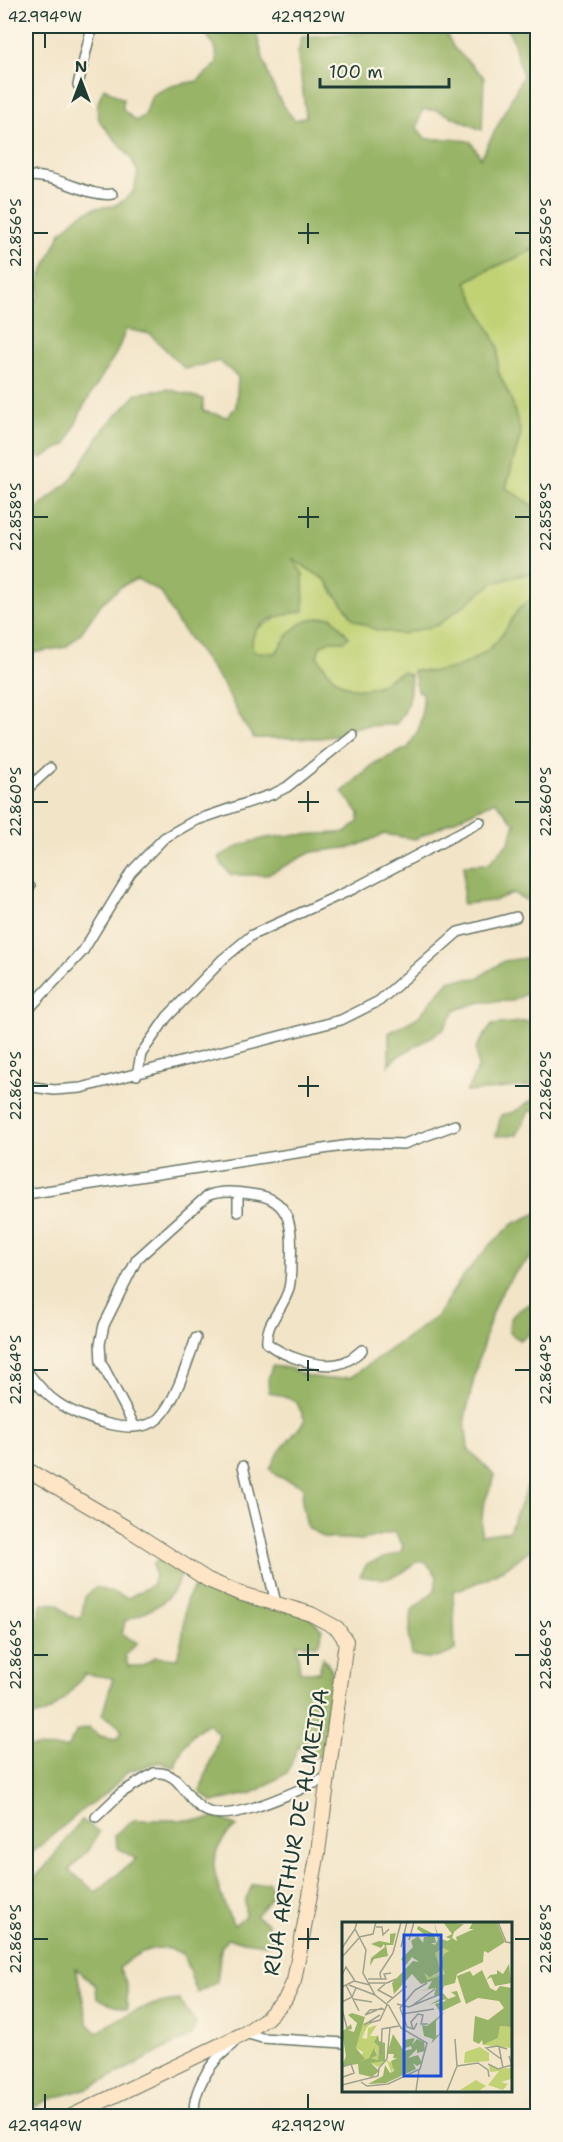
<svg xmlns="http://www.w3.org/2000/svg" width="563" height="2142" font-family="'Shantell Sans',sans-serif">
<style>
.green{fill:#c1d274;stroke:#708854;stroke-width:1.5}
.forest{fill:#98b466;stroke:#5c784d;stroke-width:1.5}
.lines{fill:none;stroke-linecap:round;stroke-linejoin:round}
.street-casing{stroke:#697767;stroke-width:12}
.secondary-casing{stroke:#697767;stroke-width:16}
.street{stroke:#fff;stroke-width:9}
.secondary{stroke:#fde5c5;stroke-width:14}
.ticks{fill:none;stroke:#1f3d34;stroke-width:2}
.labels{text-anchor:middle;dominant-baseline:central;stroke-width:4.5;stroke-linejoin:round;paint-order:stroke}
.street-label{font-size:22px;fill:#1f3d34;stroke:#fcf5e5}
.inset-road{fill:none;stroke:#9ea18c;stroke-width:1.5}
.view{fill:#1d4ed8;fill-opacity:0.15;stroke:#1d4ed8;stroke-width:3}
.inset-edge{fill:none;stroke:#1f3d34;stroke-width:3}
.neatline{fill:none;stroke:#1f3d34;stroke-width:2}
.ticks-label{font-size:15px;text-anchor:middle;fill:#1f3d34}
</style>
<rect width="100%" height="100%" fill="#fcf5e5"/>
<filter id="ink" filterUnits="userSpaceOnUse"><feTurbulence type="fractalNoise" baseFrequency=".0167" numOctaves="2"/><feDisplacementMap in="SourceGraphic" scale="12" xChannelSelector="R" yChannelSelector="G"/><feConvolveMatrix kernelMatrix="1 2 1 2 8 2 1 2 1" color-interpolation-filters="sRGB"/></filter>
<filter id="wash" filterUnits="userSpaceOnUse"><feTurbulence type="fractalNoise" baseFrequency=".008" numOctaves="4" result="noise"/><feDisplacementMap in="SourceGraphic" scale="24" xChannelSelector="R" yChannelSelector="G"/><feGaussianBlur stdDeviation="1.35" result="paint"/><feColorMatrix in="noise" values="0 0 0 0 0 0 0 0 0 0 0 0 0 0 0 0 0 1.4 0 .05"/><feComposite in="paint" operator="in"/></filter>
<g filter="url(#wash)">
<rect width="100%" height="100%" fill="#f2e4c7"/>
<!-- green -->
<path class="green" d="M537,247V508L506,488L521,433L511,399L498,371V347L466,282C489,267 515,261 537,247Z
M291,558L326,580L335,596L438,625L493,583L537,571V599L534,597C512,612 518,613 504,632C485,660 447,677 414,670L411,676L403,672C392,675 384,684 374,687C346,695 330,677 317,656L320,646L329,641H344L332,617C302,617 291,628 276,653L253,652C248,622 264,630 280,615C289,605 296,586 303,574Z"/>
<!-- forest -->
<path class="forest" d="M201,26C221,25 236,31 256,31C263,61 273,98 295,120L306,117L298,53L302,37L367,32L366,26H448L446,33L454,48L484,77L482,130L437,110H422L417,128L426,139H457L471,142L481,158L523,76L512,37L505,26H537V247C515,261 489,266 466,282L498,347V372L511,399L521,433L506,488L537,508V571L493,583L438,625L401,634L376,630L354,620L326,580L292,559L303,574L304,611C280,615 246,620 253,652L276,653C291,628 302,617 332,617L349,637L344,641H329L320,646L317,656C330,677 346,695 374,687C384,684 393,675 403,672L411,676C410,694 409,710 396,724L355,727L341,735L320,738H254L244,724L221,681L177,622L161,592L137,579L122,586L101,604L81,633L66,647L26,654V517L70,481L105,427L138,393L168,389L203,399V411L227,417L236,407L238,377L219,361L185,369L150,334L126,329L117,352L83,407L67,444L41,458L26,448V314L39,296V280L61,232L80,215L95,208L113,206L123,201L133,192L138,173L131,158L101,123C94,111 98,100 104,88L123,99V110L136,121L145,115L152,95L171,86L197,81L217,64L216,49Z
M534,597L538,599L537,906L513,893L493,901L463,904L464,865L488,864L509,842L515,824L495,801L415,839L384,834L354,847L312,852L267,875H231L223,866L219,857C264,828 299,838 347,832L358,822L359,813L342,792L375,763L408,748L419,728L423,703L422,692L417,691L414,670C446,677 485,660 504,632C518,612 512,612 534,597Z
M526,958L537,959V988L513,1001L482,1002L455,1010L443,1030L395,1058L389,1065V1033L418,1017L450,980L478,978L504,961Z
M537,1020V1085L466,1092L478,1068L476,1048L492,1025Z
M537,1097V1112L529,1111L517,1135L496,1136L501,1115L514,1112Z
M537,1213V1251L512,1276L495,1304L477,1365L465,1418L468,1449L495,1476L483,1506L481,1535L509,1531L537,1463V1543C513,1566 485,1582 453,1591L455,1650C442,1659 427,1660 412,1655L409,1637L412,1610L435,1590L437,1576L426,1562H416C397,1580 384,1581 360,1576L367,1564L401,1552L403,1545L394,1532L362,1540L324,1538L307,1527L302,1502L303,1486L277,1476L270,1469C277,1449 293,1438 305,1420L296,1401L269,1392L268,1380L272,1366L289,1368L307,1376L328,1379L351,1377L437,1316L461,1279L488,1247L513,1224Z
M529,1304L537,1312C535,1327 532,1334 519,1340L509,1332C508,1315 516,1312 529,1304Z
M164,1556L181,1576C170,1604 151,1610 125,1621L122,1635L138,1643L125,1655L128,1666H142L155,1657L177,1659L183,1634L186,1601L196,1584L213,1585L308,1615L322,1630L321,1639L317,1645L297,1644L300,1672H319L323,1657L332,1671L321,1758L308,1755L299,1745L287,1773L253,1793L213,1802L200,1792L219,1735L208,1723C191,1734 179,1749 175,1768L159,1762L129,1771L105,1794L87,1806L26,1858V1747L67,1748L77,1731L88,1728L100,1736L117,1739L122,1732L118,1725L102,1715L113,1678L85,1674C70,1692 52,1720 26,1716V1676L34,1661L33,1651L26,1649V1621L38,1617L42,1603L58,1604L69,1616L81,1618L85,1597L95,1587L128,1598L152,1585L155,1575L153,1563Z
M217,1816L237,1827C226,1832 216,1849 214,1861C213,1876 226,1912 234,1925L245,1916V1902L252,1885L269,1882L273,1894L256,1916L267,1923L274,1941L266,1944L227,1939L221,1948L217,1982L197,1993L183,1954C157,1942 139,1950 119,1968L127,1984V2009L97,1999L96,1986L76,1968L88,2023L97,2033C120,2016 150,2002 179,2000L196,2023L192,2035L91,2087L48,2100L26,2111V1885C52,1865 60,1843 82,1820L99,1832L89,1850L69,1870L96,1892L136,1859L118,1848L114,1835L134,1820H206Z"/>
</g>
<g filter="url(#ink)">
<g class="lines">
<defs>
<path id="street" d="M78,85L92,26
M26,176C59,174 89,198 112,194
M26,790L50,768
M26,889L30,887
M26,1012L83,951L131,872L164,838L194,821L273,794L287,787L352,735
M137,1075L141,1054L167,1017L223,959L252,935L353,889L480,822
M26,1086L54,1090L81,1088L341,1020L379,1001L458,932L516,917
M26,1194L343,1146L368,1143L404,1144L455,1125
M238,1194V1212
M26,1370C35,1382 46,1395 58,1403C80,1418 137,1439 159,1418C176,1401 188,1360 196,1338
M135,1427L101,1362L100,1344L104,1325L137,1259L207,1196C222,1189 242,1193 257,1195C292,1200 293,1232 291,1261C291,1269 291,1280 289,1288C284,1309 265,1322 267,1343C283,1356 317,1368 338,1364C348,1362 355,1356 362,1350
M243,1466L276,1603
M96,1817L121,1793L154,1773C183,1770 185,1804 209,1812C236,1822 301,1788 329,1777
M245,2033L262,2038L344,2043
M195,2116C191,2098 204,2074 216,2060C222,2053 230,2048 236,2040"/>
<path id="secondary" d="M26,1469L125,1527L208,1580L239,1593L311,1614L337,1628L346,1641L318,1852L294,1981L285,2000L267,2018L245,2033L72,2116"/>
</defs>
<!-- street casing -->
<use href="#street" class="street-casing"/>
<!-- secondary casing -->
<use href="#secondary" class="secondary-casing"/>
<!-- street -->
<use href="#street" class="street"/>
<!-- secondary -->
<use href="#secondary" class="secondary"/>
</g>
</g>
<!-- ticks -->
<path class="ticks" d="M45,33V48M308,33V48M308,223V244M33,233H48M298,233H319M515,233H530M308,507V528M33,517H48M298,517H319M515,517H530M308,791V812M33,802H48M298,802H319M515,802H530M308,1076V1097M33,1086H48M298,1086H319M515,1086H530M308,1360V1381M33,1370H48M298,1370H319M515,1370H530M308,1644V1665M33,1655H48M298,1655H319M515,1655H530M308,1928V1949M33,1939H48M298,1939H319M515,1939H530M45,2094V2109M308,2094V2109"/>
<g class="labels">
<!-- street labels -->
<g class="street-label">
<text transform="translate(296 1832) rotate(-80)">RUA ARTHUR DE ALMEIDA</text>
</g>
</g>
<!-- overview -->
<g transform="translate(342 1922)">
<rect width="170" height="170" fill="#f2e4c7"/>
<path d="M102,26H110L105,31L109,38L103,34L99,43L103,52L86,58L78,56L81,50L91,54L98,50L93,31ZM31,100L25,105L20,116L25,117L26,106L35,103L28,114H36L32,120L37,125L36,138L42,137L52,142L50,152L45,139L36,145L29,141L36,138L29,136L35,134L33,127L27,136L17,140L21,130L14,126L21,101ZM158,104L169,105V126L141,123L156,116ZM138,125L147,131V139L122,141L123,130ZM147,143L155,147L169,146V157L159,160L166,162L161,168L146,163L157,149L148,150ZM134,158L144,164L137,169L118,168Z" fill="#c1d274"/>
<path d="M92,0L97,16L105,19L109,17L104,15L110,12L101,0L122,2L112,10L110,16L115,19L114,15L132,7H127L131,0H155L163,20L146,31L142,29L141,40L115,52L113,61L102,64L100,70L106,77L114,74L109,70L115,69L119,80L98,90L93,82L103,79L104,77L87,83L101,75L92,73L94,66L76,69L85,68L90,59L79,62L70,52L52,72L50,61L71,39L77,40L70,35L64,43L59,37L71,25L69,19L76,14L81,21L82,15H86L75,7L76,4L92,12L94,21H89L93,23L96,18ZM102,26L107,29L102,32L99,43L103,52L85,58L82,51L88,55L99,49L93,31ZM54,11L51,23H44L46,34L32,37L28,44L29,36L43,25L42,22L39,26L29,22L37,19L48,21V12ZM167,42L169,61L153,64L149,55L144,58L148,53L155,52V48L161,52ZM140,48L148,66L154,69L158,64L170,66L169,105L158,104L156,116L141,123L140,118L137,122L131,119L133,94L146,98L162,86L157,79L136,76L124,82L115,54L128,49L131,54ZM104,89L94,99V114L99,111L89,122L91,117L82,114L80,103L85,104ZM10,91L23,95L14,126L23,137L17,140L27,136L32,126L35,134L29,136L36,138L37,125L32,120L36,113L37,119L43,121V139L29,141L37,149L30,155L17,152L16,142L0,144L4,134L0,110L9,102L10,107L6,108L12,110L15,101L6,93ZM51,112L62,129L70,127L69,124L63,126L62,118L73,116L70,123L75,117L82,120L83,129L75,131V127L66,136L76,133L80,141L75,144L71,141L74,147L44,161L26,162L41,154L43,143L48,151L52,149L49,139L55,136H51L52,132H45Z" fill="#98b466" fill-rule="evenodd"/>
<path class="inset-road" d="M15,0L13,7L24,28L21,51L33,73L47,84L59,106L85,121L78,147L46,162L25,164L19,160M156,0L164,20L170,21M34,5H40L41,13L47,7M17,15L31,12L34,0M67,18L72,0M59,25L65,0M0,26L13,7M0,35L17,16M0,53L4,45L13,59M26,57H44L42,52L49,51M39,57L38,51L51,31L59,0M27,61H45L54,57M43,62L36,68L51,76M4,63L17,89M7,63L33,73M0,65L12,59L28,63M11,77L30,80M0,80L10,75L14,66M45,81L65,64M55,82L67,85L96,73M71,83L93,67M0,87L5,106M60,92L92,87M23,93L28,88L42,87M23,93L40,86M27,101L38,98L45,83M75,101L72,107L65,105L58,86L73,68L85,61M22,103L38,93M71,107L69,100L76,92L81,93L79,102H86M157,125L161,146M39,132L40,107L57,104M45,137L48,106M159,137L144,126L155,124L165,127M146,142L156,147L170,143L167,134M115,144L136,141L146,148L147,155M0,145L9,142L12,151L1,155M0,163L36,154L37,146L45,137M74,169L77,148M105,169L115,144L113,117"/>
<path class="view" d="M62,13H99V154H62Z"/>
<rect width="170" height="170" class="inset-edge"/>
</g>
<!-- margin -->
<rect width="563" height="2142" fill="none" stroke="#fcf5e5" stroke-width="66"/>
<!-- north arrow -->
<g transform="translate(81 81)" stroke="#fcf5e5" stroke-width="4.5" paint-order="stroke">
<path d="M0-4.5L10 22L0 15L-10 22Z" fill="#1f3d34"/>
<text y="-9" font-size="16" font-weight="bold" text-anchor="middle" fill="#1f3d34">N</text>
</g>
<!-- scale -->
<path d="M320 78v9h129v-9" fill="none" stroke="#1f3d34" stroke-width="3"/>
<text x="329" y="78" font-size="18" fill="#1f3d34" stroke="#fcf5e5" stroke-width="4.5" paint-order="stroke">100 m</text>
<rect x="33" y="33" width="497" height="2076" class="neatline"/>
<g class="ticks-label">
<text x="45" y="22">42.994°W</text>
<text x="308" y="22">42.992°W</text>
<text transform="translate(16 233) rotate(-90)" y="5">22.856°S</text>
<text transform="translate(546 233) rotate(-90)" y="5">22.856°S</text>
<text transform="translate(16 517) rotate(-90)" y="5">22.858°S</text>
<text transform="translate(546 517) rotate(-90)" y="5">22.858°S</text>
<text transform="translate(16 802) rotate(-90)" y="5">22.860°S</text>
<text transform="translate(546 802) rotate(-90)" y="5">22.860°S</text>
<text transform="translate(16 1086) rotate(-90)" y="5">22.862°S</text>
<text transform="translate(546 1086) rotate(-90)" y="5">22.862°S</text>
<text transform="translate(16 1370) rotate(-90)" y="5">22.864°S</text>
<text transform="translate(546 1370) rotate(-90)" y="5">22.864°S</text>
<text transform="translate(16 1655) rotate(-90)" y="5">22.866°S</text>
<text transform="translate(546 1655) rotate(-90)" y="5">22.866°S</text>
<text transform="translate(16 1939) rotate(-90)" y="5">22.868°S</text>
<text transform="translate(546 1939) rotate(-90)" y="5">22.868°S</text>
<text x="45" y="2131">42.994°W</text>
<text x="308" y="2131">42.992°W</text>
</g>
</svg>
